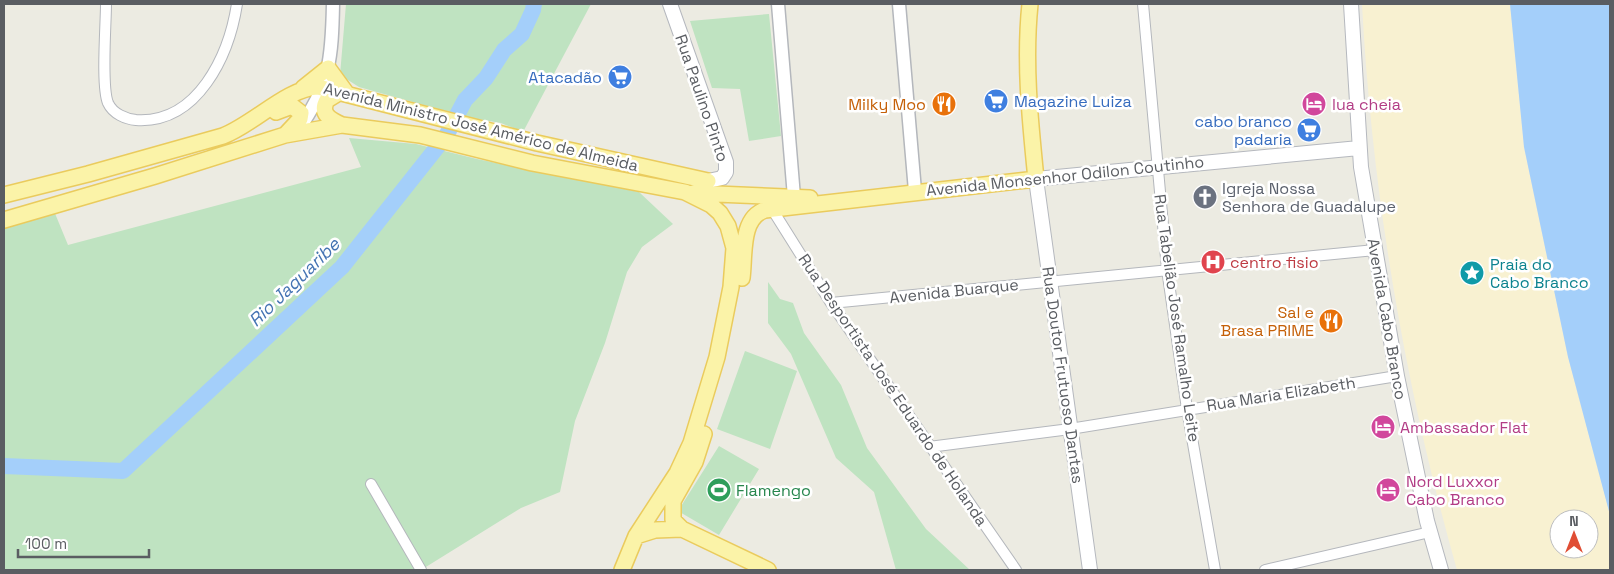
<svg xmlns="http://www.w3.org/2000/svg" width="1614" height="574" font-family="'Space Grotesk',sans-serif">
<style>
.green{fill:#bfe3c1}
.sand{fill:#f8f1d1;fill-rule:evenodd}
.water{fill:#a4cffa}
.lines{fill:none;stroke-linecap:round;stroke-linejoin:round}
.river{stroke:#a4cffa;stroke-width:16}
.minor-casing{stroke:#b4b7bc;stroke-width:12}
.tertiary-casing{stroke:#b4b7bc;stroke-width:15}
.secondary-casing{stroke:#b5b8be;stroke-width:16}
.primary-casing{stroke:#eacb5d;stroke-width:18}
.minor{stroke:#fff;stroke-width:10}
.tertiary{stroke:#fff;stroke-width:12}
.secondary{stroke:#fff;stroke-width:14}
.primary{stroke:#fbf3a8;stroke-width:15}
.labels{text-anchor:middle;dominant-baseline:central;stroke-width:5;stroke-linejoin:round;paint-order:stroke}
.shop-label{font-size:16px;fill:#366cbe;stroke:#fff;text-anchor:end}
.street-label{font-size:16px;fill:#5a5d62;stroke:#fff}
.food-label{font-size:16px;fill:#c56008;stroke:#fff;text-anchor:end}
.hotel-label{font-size:16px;fill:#b23c85;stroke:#fff;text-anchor:start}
.worship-label{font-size:16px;fill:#5b616d;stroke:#fff;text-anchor:start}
.health-label{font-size:16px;fill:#be3a42;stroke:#fff;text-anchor:start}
.culture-label{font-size:16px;fill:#0d838f;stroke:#fff;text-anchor:start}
.leisure-label{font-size:16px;fill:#27864d;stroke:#fff;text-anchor:start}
.water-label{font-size:18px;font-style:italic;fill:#4574b3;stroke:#fff}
</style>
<rect width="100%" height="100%" fill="#ecebe2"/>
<!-- green -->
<path class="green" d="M346,4H591L523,132L501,123L466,117L359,87L340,75Z
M769,14L781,136L749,141L740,89L712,88L690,21Z
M349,138L416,144L477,159L639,192L673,224L642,247L627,272L605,343L575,421L560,492L521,508L421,570H4V225L54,211L68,245L361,167Z
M768,282L780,299L793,303L804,333L841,385L867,448L926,529L970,570H896L874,492L836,458L791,354L768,323Z
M745,351L797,371L770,449L717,429Z
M719,446L759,469L719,535L678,511Z"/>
<!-- sand -->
<path class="sand" d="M1362,4H1510L1524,147L1568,357L1610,515V570H1457C1405,387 1372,194 1362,4ZM1559,519H1589V549H1559Z"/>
<!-- water -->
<path class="water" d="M1510,4H1610V515L1568,357L1524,147Z"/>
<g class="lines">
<!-- river -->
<path class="river" d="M4,466L123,471L342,267L446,136L465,100L486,78L504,50L522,34L533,10L534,4"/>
<defs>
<path id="minor" d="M106,4C106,25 101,86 108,103C113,114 126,119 136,120C198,124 229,55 237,4
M1143,4L1167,269L1187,409L1215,570
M772,209L831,303L1016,570
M831,303L1375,250
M929,447L1070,429L1397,376
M371,484L421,570
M1265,570L1430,532"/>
<path id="tertiary" d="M778,4L794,197
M899,4L915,191
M298,130C330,86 332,57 333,4"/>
<path id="secondary" d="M670,4L726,162V172L722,178L708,181
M1351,4L1361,167L1397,376L1427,521L1441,570
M1090,570L1036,179L1359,148"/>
<path id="primary" d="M303,88L328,68L347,94
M340,92L327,100C319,114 331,120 342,125
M276,112L292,106L301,113L300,119L286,134
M693,193L810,198
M4,195L88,174L223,136C254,124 287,88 318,87L537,143L708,181
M4,220L155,176L285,135L342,125L420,135L532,163L685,192L711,205L720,213L728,226L734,248L731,287L717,357L691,443L677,473L636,536L622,570
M742,278C745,256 740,218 765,210L1036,179C1030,120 1024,62 1030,4
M704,434L695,462L673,501V520L682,529L768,570
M636,536L655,530L682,529"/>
</defs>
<!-- minor casing -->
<use href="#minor" class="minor-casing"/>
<!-- tertiary casing -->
<use href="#tertiary" class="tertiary-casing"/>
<!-- secondary casing -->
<use href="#secondary" class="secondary-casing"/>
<!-- primary casing -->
<use href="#primary" class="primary-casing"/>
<!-- minor -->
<use href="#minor" class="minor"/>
<!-- tertiary -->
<use href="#tertiary" class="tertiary"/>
<!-- secondary -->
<use href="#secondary" class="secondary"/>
<!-- primary -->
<use href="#primary" class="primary"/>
</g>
<!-- icons -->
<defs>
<symbol id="supermarket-disc" viewBox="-11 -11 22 22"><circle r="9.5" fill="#3f7fe0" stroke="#fff"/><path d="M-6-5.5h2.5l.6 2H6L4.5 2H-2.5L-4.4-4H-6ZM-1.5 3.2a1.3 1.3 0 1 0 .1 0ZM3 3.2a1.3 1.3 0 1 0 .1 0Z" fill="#fff"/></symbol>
<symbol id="restaurant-disc" viewBox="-11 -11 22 22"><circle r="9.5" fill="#e8710a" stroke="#fff"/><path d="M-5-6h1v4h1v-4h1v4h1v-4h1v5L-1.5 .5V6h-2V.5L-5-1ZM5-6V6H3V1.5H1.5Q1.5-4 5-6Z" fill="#fff"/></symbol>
<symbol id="hotel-disc" viewBox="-11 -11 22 22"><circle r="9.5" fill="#d1479c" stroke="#fff"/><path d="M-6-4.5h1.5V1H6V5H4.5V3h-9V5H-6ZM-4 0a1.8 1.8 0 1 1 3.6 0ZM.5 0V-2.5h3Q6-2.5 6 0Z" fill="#fff"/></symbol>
<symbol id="church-disc" viewBox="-11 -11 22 22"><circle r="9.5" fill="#6b7280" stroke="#fff"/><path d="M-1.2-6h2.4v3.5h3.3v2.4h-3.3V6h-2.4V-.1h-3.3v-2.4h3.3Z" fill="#fff"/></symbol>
<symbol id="hospital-disc" viewBox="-11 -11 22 22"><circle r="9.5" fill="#e0444e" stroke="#fff"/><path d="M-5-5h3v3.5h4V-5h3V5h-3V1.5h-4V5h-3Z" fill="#fff"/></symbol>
<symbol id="sight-disc" viewBox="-11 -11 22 22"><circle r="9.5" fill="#0f9aa8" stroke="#fff"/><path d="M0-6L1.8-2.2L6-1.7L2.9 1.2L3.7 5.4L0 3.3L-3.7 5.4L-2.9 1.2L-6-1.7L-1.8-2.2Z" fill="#fff"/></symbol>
<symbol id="stadium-disc" viewBox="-11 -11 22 22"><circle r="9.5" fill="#2e9e5b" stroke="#fff"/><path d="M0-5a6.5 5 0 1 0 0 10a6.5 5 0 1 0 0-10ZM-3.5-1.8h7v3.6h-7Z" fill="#fff"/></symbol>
</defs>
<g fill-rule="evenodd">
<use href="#supermarket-disc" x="606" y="63" width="28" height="28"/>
<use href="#supermarket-disc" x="982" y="87" width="28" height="28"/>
<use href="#restaurant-disc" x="930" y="90" width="28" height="28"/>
<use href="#hotel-disc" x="1300" y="90" width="28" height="28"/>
<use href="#supermarket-disc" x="1295" y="116" width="28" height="28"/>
<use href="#church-disc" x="1191" y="183" width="28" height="28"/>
<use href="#hospital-disc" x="1199" y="248" width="28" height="28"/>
<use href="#sight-disc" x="1458" y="259" width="28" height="28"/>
<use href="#restaurant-disc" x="1317" y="307" width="28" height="28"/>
<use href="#hotel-disc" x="1369" y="413" width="28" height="28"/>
<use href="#stadium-disc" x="705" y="476" width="28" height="28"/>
<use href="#hotel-disc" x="1374" y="476" width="28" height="28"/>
</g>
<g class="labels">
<!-- shop labels -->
<g class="shop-label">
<text x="602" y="77">Atacadão</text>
<text x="1014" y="101" text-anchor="start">Magazine Luiza</text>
<text x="1292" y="121">cabo branco<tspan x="1292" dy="18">padaria</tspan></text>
</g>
<!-- street labels -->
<g class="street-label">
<text transform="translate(702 98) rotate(71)">Rua Paulino Pinto</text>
<text transform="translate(481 127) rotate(14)">Avenida Ministro José Américo de Almeida</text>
<text transform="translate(1065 176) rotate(-6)">Avenida Monsenhor Odilon Coutinho</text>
<text transform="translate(954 291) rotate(-6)">Avenida Buarque</text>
<text transform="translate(1177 318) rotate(82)">Rua Tabelião José Ramalho Leite</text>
<text transform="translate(1387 319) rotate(80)">Avenida Cabo Branco</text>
<text transform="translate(1063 375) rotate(82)">Rua Doutor Frutuoso Dantas</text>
<text transform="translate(893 390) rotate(56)">Rua Desportista José Eduardo de Holanda</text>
<text transform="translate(1281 394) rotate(-9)">Rua Maria Elizabeth</text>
</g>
<!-- food labels -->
<g class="food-label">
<text x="926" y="104">Milky Moo</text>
<text x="1314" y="312">Sal e<tspan x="1314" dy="18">Brasa PRIME</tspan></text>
</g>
<!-- hotel labels -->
<g class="hotel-label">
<text x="1332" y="104">lua cheia</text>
<text x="1400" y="427">Ambassador Flat</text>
<text x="1406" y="481">Nord Luxxor<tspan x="1406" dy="18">Cabo Branco</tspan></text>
</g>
<!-- worship labels -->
<g class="worship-label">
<text x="1222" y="188">Igreja Nossa<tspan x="1222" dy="18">Senhora de Guadalupe</tspan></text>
</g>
<!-- health labels -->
<g class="health-label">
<text x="1230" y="262">centro fisio</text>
</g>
<!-- culture labels -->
<g class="culture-label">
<text x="1490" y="264">Praia do<tspan x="1490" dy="18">Cabo Branco</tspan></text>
</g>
<!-- leisure labels -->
<g class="leisure-label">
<text x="736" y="490">Flamengo</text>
</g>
<!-- water labels -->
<g class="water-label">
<text transform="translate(294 282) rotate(-44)">Rio Jaguaribe</text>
</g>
</g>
<!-- border -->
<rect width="1614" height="574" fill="none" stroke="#5a5d62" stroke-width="10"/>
<!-- north arrow -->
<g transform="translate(1574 534)"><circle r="24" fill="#ffffff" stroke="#bdbec0"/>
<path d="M0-4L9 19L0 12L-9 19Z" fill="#e04d34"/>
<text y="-8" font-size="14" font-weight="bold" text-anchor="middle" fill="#5a5d62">N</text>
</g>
<!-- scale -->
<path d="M18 549v8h131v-8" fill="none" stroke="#5a5d62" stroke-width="2.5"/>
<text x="25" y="549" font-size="15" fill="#5a5d62" stroke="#ffffff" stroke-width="4" paint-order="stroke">100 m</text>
</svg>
